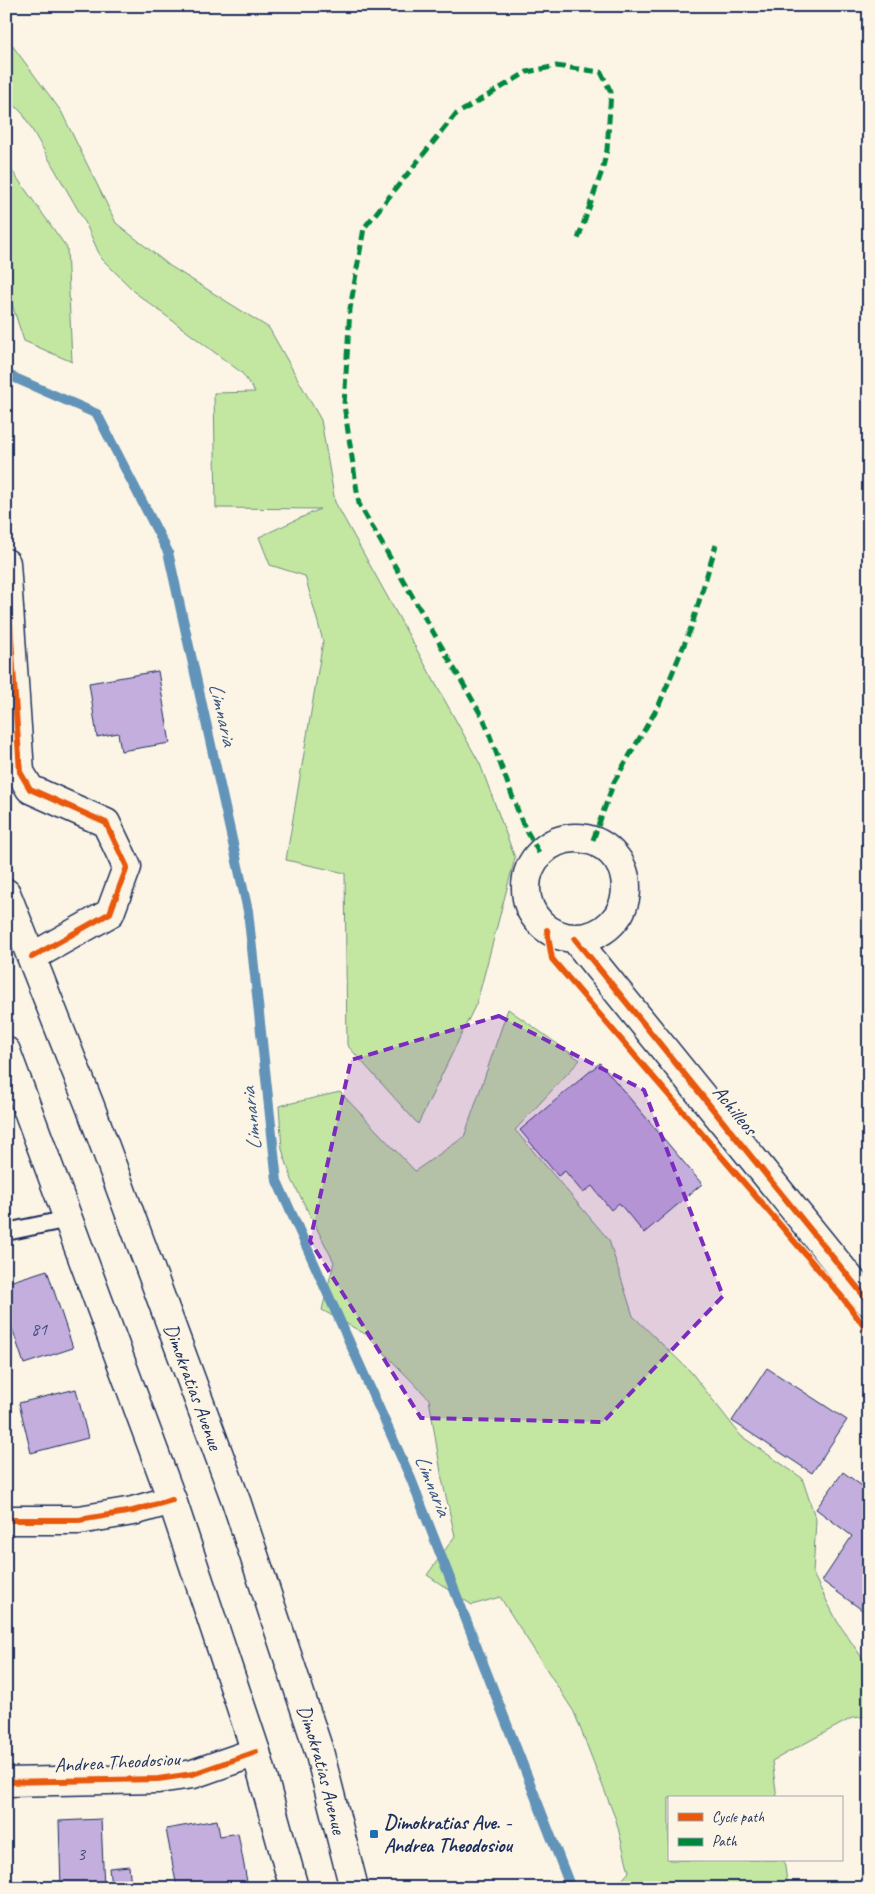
<svg xmlns="http://www.w3.org/2000/svg" width="875" height="1894" font-family="Caveat,sans-serif">
<style>
.green{fill:#c3e7a1;stroke:#6f8b80}
.lines{fill:none;stroke-linecap:round;stroke-linejoin:round}
.stream{stroke:#6293b8;stroke-width:10}
.building{fill:#c3aedd;stroke:#1b2f5e}
.lane-casing{stroke:#1b2f5e;stroke-width:20}
.street-casing{stroke:#1b2f5e;stroke-width:31}
.highway-casing{stroke:#1b2f5e;stroke-width:31}
.lane{stroke:#fcf5e5;stroke-width:16}
.street{stroke:#fcf5e5;stroke-width:28}
.highway{stroke:#fcf5e5;stroke-width:28}
.quiet{stroke:#00873e;stroke-width:5;stroke-dasharray:10 5;stroke-linecap:butt}
.cycleway-casing{stroke:#fcf5e5;stroke-width:9}
.cycleway{stroke:#e8590c;stroke-width:6}
.marked{fill:#7b2cbf;fill-opacity:0.2;stroke:#7b2cbf;stroke-width:4;stroke-dasharray:10 6;stroke-linejoin:round}
.poi-dot{fill:#1f6fb2;stroke:#fcf5e5;stroke-width:2}
.labels{text-anchor:middle;dominant-baseline:central;stroke-width:5;stroke-linejoin:round;paint-order:stroke}
.number-label{font-size:18px;fill:#454f7e}
.street-label{font-size:20px;fill:#1b2f5e;stroke:#fcf5e5}
.poi-label{font-size:20px;font-weight:bold;fill:#1b2f5e;stroke:#fcf5e5;text-anchor:start}
.water-label{font-size:21px;font-style:italic;fill:#395884;stroke:#fcf5e5}
</style>
<rect width="100%" height="100%" fill="#fcf5e5"/>
<filter id="ink" filterUnits="userSpaceOnUse"><feTurbulence type="fractalNoise" baseFrequency=".02" numOctaves="2"/><feDisplacementMap in="SourceGraphic" scale="10" xChannelSelector="R" yChannelSelector="G"/><feConvolveMatrix kernelMatrix="1 2 1 2 8 2 1 2 1" color-interpolation-filters="sRGB"/></filter>
<g filter="url(#ink)">
<!-- green -->
<path class="green" d="M6,37L61,111L116,223L170,266L269,328L321,420L335,502L480,764L515,858L477,1002L418,1124L347,1045L345,873L286,860L323,641L305,576L270,565L259,537L320,509L216,508L214,393L255,392L242,373L137,294L101,258L85,222L23,114L6,96Z
M6,157L10,168L67,248L72,362L24,341L6,286Z
M508,1009L580,1060L515,1130L609,1240L633,1316L691,1372L741,1436L802,1478L816,1520L813,1574L837,1621L869,1668V1716L852,1718L772,1761L777,1798H669V1860H784L788,1888H615L629,1872L616,1820L574,1712L500,1597L472,1605L427,1575L455,1536L442,1479L429,1399L367,1335L322,1310L334,1262L292,1180L282,1149L279,1106L340,1092L415,1171L464,1137Z"/>
<g class="lines">
<!-- stream -->
<path class="stream" d="M6,374L97,414L168,552L248,911L277,1181L411,1479L571,1888"/>
</g>
<!-- building -->
<path class="building" d="M158,671L170,743L121,751L118,733L97,737L89,683Z
M600,1063L702,1184L644,1233L619,1203L611,1210L592,1186L583,1193L565,1171L558,1176L520,1130Z
M47,1270L73,1348L24,1364L6,1310V1283Z
M767,1368L847,1420L812,1473L732,1421Z
M76,1389L88,1438L31,1453L19,1403Z
M843,1472L869,1491V1615L822,1581L852,1536L816,1509Z
M101,1819L104,1888H61L59,1821Z
M217,1820L220,1836L238,1833L248,1887L177,1888L166,1829Z
M129,1866L131,1886L150,1884V1888H111L109,1868Z"/>
<g class="lines">
<defs>
<path id="lane" d="M6,1232L69,1219"/>
<path id="street" d="M6,563L20,772L30,789L106,823L127,867L110,913L32,957
M526 888a50 50 0 1 1 100 0a50 50 0 1 1-100 0Z
M575,939L869,1302
M6,1520H79L133,1511L172,1500
M6,1782L158,1779L193,1774L256,1752"/>
<g id="highway">
<path id="s1" d="M6,893L90,1106L236,1501L319,1751L354,1888"/>
<path d="M6,1051L172,1500L256,1752L294,1888"/>
</g>
</defs>
<!-- lane casing -->
<use href="#lane" class="lane-casing"/>
<!-- street casing -->
<use href="#street" class="street-casing"/>
<!-- highway casing -->
<use href="#highway" class="highway-casing"/>
<!-- lane -->
<use href="#lane" class="lane"/>
<!-- street -->
<use href="#street" class="street"/>
<!-- highway -->
<use href="#highway" class="highway"/>
<!-- quiet -->
<path class="quiet" d="M593,840L614,782L659,705L691,628L716,545
M539,853L522,822L484,720L359,504L344,405L350,309L364,228L455,115L527,72L556,66L601,72L611,92L607,150L602,171L577,242"/>
<defs>
<path id="cycleway" d="M6,563L20,772L30,789L106,823L127,867L110,913L32,957
M547,930L552,959L842,1297L869,1333
M575,939L869,1302
M6,1520H79L133,1511L172,1500
M6,1782L158,1779L193,1774L256,1752"/>
</defs>
<!-- cycleway casing -->
<use href="#cycleway" class="cycleway-casing"/>
<!-- cycleway -->
<use href="#cycleway" class="cycleway"/>
</g>
</g>
<!-- marked area -->
<path class="marked" d="M499,1016L644,1090L723,1296L603,1422L421,1418L310,1241L351,1060Z"/>
<!-- markers -->
<rect class="poi-dot" x="369" y="1829" width="10" height="10" rx="2.5"/>
<g class="labels">
<!-- number labels -->
<g class="number-label">
<text x="39" y="1329">81</text>
<text x="81" y="1854">3</text>
</g>
<!-- street labels -->
<g class="street-label">
<text transform="translate(735 1110) rotate(51)">Achilleos</text>
<text stroke="none"><textPath href="#s1" startOffset="528">Dimokratias Avenue</textPath></text>
<text transform="translate(117 1762) rotate(-3)">Andrea Theodosiou</text>
<text stroke="none"><textPath href="#s1" startOffset="932">Dimokratias Avenue</textPath></text>
</g>
<!-- poi labels -->
<g class="poi-label">
<text x="384" y="1822">Dimokratias Ave. -<tspan x="384" dy="23">Andrea Theodosiou</tspan></text>
</g>
<!-- water labels -->
<g class="water-label">
<text transform="translate(223 714) rotate(77)">Limnaria</text>
<text transform="translate(251 1119) rotate(-96)">Limnaria</text>
<text transform="translate(433 1485) rotate(68)">Limnaria</text>
</g>
</g>
<!-- margin -->
<rect width="875" height="1894" fill="none" stroke="#fcf5e5" stroke-width="25"/>
<rect x="12" y="12" width="850" height="1869" fill="none" stroke="#1b2f5e" stroke-width="2" filter="url(#ink)"/>
<!-- legend -->
<rect x="668" y="1796" width="175" height="65" fill="#fcf5e5" stroke="#a2a6af"/>
<rect x="678" y="1813" width="25" height="8" fill="#e8590c" stroke="#a2a6af"/>
<text x="712" y="1822" font-size="15" fill="#1b2f5e">Cycle path</text>
<rect x="678" y="1838" width="25" height="8" fill="#00873e" stroke="#a2a6af"/>
<text x="712" y="1846" font-size="15" fill="#1b2f5e">Path</text>
</svg>
